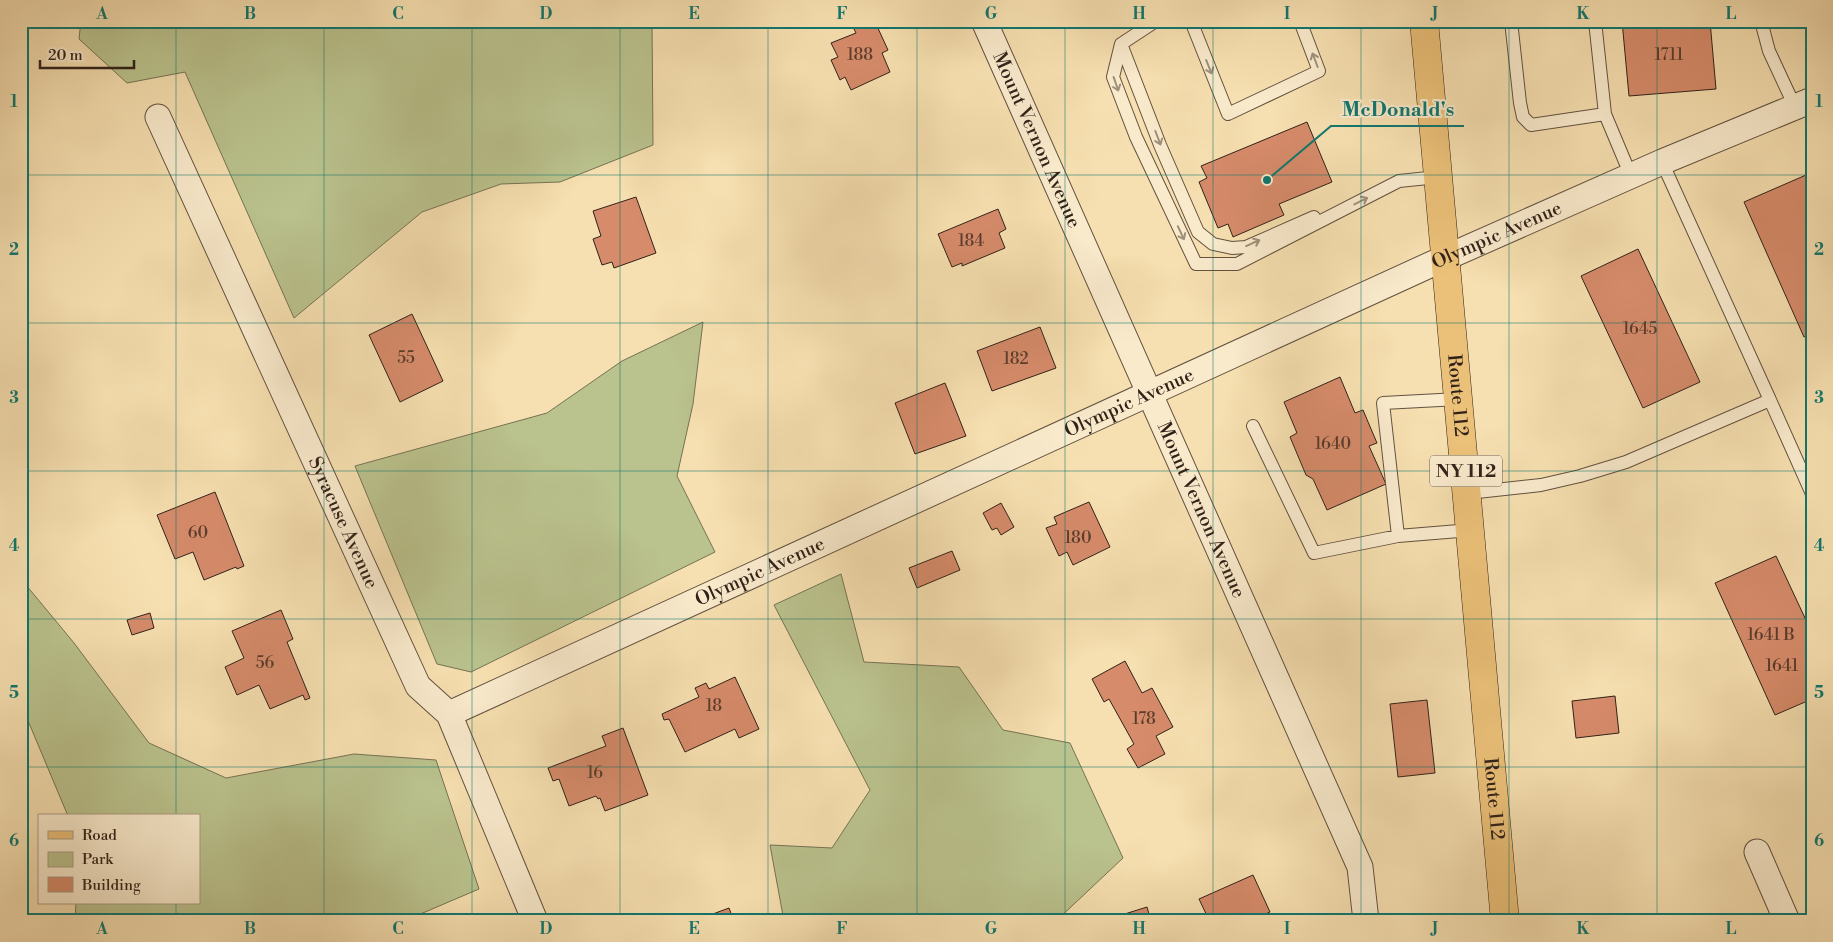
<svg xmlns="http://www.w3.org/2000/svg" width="1833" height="942" font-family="'Libre Bodoni',serif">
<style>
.green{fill:#bac28d;stroke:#767253}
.building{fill:#d68b6a;stroke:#312219}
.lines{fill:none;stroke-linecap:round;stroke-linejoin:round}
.service-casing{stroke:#62513f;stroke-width:14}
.minor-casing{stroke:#62513f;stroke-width:27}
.primary-casing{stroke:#312219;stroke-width:29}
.service{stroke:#f9eacc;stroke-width:12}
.minor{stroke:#f9eacc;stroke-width:25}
.primary{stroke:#ebc078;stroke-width:28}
.oneway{stroke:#9f907b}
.grid{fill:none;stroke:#0f766e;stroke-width:1;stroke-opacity:0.55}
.labels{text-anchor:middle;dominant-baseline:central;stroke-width:4;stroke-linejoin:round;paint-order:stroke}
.number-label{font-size:16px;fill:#5a3c2d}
.shield{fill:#f9eacc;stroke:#6d5e4f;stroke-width:1}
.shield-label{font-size:18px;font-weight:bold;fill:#312219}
.street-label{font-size:19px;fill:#312219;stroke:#f9eacc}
.leader{fill:none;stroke:#0f766e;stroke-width:2}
.callout-dot{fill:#0f766e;stroke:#f9eacc;stroke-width:2}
.callout-label{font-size:20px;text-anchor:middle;font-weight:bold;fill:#0f766e;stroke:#f9eacc;stroke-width:4;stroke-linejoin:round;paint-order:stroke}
.neatline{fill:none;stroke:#0f766e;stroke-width:2}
.grid-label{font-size:16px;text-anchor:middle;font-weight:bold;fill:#0f766e}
</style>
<rect width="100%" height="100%" fill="#f6dfb0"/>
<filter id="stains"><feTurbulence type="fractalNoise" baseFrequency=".004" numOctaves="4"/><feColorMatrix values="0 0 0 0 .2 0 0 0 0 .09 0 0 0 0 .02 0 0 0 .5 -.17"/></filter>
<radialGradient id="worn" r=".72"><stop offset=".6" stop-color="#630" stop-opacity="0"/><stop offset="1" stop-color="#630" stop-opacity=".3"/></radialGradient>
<!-- green -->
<path class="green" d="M81,21H652L653,145L560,182L501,184L422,212L294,318L185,72L127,83L79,39Z
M703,322L693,404L677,476L715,552L471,672L437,664L355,466L547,413L622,361Z
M841,574L864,662L959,667L1003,730L1070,743L1123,858L1056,921H784L770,845L832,848L870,790L774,605Z
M21,579L74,643L149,743L226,778L354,754L436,760L479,889L404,921H75L76,903H199V816H68L21,704Z"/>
<!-- building -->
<path class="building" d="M866,21L870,27L876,24L888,50L882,53L890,72L851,90L845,77L840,80L831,60L838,57L831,43L856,33L853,27Z
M1622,21H1710L1716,89L1629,96Z
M1307,122L1332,182L1279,204L1284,215L1233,237L1228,224L1218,228L1199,182L1207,178L1201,166Z
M1806,175L1812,187V333L1804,337L1744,202Z
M636,197L656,253L614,268L612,262L602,265L593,239L601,236L593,211Z
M998,209L1006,229L999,233L1005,248L962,266V263L952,267L938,234Z
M1638,249L1700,382L1643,408L1581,276Z
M412,314L443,381L400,402L369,335Z
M1040,327L1056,368L992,391L977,351Z
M1340,377L1355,413L1363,410L1377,443L1369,446L1386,484L1327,510L1313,479L1306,475L1290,437L1297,433L1284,402Z
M945,383L966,436L915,454L895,403Z
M215,492L244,566L237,569L236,567L204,580L193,552L175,559L157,515Z
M1089,502L1110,547L1073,565L1067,552L1059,556L1046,528L1057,524L1054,517Z
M1001,503L1014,527L1001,535L997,528L992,530L983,513Z
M952,551L960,570L917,588L909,568Z
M1776,556L1812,633V699L1775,715L1715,583Z
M281,610L293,639L287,642L310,698L305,700L303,695L270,709L259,685L237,695L225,667L244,658L232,631Z
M150,613L154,628L132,635L127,620Z
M1125,661L1142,693L1152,688L1173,727L1156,736L1165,754L1138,768L1127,749L1134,744L1109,699L1104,702L1092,679Z
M735,677L759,729L739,738L735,729L685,752L669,719L664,720L662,714L699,697L695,688L706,683L709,689Z
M1615,696L1619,733L1576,738L1572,701Z
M1427,700L1435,773L1398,777L1390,704Z
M623,728L648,795L605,811L600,798L598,799L596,796L569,806L559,779L553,781L548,768L606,746L602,736Z
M1253,875L1270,912L1250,921H1244L1243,918L1235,921L1233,916L1223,921H1219L1216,914L1208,918L1199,899Z
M1147,907L1151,921H1112V918Z
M729,908L734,921H694Z"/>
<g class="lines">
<defs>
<path id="service" d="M1156,21L1121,44L1113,77L1136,137L1196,264H1237L1399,181L1438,177
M1191,21L1228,114L1319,71L1300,21
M1511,21L1520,103L1523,117L1531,125L1605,114
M1595,21L1605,114L1631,176
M1761,21L1769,51L1795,107
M1121,44L1160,145L1198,232L1213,244L1232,248L1246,247L1314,217
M1459,399L1383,403L1398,536L1471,530
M1770,400L1812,494
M1253,426L1314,553L1398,536
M1468,493L1541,485L1580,476L1626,462L1770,400L1662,162"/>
<g id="minor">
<path id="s1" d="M984,21L1360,867L1366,921"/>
<path id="s2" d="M158,117L418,686L449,714L535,921"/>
<path id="s3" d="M449,714L1445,258L1662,162L1812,100"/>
<path d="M1757,852L1787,921"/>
</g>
<g id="primary">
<path id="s4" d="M1424,21L1505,921"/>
</g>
</defs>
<!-- service casing -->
<use href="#service" class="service-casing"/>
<!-- minor casing -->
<use href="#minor" class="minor-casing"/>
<!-- primary casing -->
<use href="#primary" class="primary-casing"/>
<!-- service -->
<use href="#service" class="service"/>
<!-- minor -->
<use href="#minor" class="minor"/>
<!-- primary -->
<use href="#primary" class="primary"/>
</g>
<!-- one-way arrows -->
<defs><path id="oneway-shaft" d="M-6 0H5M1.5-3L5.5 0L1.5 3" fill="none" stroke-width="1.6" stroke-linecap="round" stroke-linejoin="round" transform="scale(1.25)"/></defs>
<g class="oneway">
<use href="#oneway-shaft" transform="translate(1315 60) rotate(-111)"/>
<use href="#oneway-shaft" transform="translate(1209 67) rotate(68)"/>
<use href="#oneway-shaft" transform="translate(1116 84) rotate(71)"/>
<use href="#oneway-shaft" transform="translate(1158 138) rotate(69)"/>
<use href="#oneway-shaft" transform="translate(1361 201) rotate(-27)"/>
<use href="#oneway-shaft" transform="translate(1181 233) rotate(65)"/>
<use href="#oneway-shaft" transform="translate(1253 243) rotate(-24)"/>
</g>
<!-- grid -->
<path class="grid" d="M176,21V816M324,21V921M472,21V921M620,21V921M768,21V921M917,21V921M1065,21V921M1213,21V921M1361,21V921M1509,21V921M1657,21V921M21,175H1812M21,323H1812M21,471H1812M21,619H1812M21,767H1812M176,903V921"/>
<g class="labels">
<!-- number labels -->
<g class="number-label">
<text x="860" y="55">188</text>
<text x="1669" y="55">1711</text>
<text x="971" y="241">184</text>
<text x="1640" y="329">1645</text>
<text x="406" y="358">55</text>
<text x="1016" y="359">182</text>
<text x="1333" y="444">1640</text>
<text x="198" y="533">60</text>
<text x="1078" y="538">180</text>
<text x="1771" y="635">1641 B</text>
<text x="265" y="663">56</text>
<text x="1782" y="666">1641</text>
<text x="714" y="706">18</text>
<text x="1144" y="719">178</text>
<text x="595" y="773">16</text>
</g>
<!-- shield labels -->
<rect class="shield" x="1430" y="455.5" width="72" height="31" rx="4"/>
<g class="shield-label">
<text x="1466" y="471">NY 112</text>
</g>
<!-- street labels -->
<g class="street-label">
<text stroke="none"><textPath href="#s1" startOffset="130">Mount Vernon Avenue</textPath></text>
<text stroke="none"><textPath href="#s3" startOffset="1152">Olympic Avenue</textPath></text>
<text stroke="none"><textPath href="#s4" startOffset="376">Route 112</textPath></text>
<text stroke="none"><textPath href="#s3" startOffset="748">Olympic Avenue</textPath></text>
<text stroke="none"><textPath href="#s1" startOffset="535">Mount Vernon Avenue</textPath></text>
<text stroke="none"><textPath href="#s2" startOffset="446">Syracuse Avenue</textPath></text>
<text stroke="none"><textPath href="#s3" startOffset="342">Olympic Avenue</textPath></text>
<text stroke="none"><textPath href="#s4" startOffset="781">Route 112</textPath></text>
</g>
</g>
<!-- callouts -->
<path class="leader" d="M1267 180L1331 126H1464"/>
<circle class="callout-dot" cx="1267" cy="180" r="5"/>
<g class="callout-label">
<text x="1398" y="116">McDonald's</text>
</g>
<!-- margin -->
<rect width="1833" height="942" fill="none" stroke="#f6dfb0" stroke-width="55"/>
<!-- legend -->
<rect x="38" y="814" width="162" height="90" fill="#f9eacc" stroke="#a99a84"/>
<rect x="48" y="831" width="25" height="8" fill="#ebc078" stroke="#a99a84"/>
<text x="82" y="840" font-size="15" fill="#312219">Road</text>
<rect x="48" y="852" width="25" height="15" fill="#bac28d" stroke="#a99a84"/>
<text x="82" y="864" font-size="15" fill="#312219">Park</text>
<rect x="48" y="877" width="25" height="15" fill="#d68b6a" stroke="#a99a84"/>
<text x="82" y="890" font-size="15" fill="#312219">Building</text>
<!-- scale -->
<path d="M40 60v8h94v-8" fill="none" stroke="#312219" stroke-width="2.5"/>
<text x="48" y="60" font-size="15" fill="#312219" stroke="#f9eacc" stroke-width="4" paint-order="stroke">20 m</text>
<rect x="28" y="28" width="1778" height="886" class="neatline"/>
<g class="grid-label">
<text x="102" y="19">A</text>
<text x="250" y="19">B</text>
<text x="398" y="19">C</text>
<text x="546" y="19">D</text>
<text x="694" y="19">E</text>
<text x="842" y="19">F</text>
<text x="991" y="19">G</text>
<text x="1139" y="19">H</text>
<text x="1287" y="19">I</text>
<text x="1435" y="19">J</text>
<text x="1583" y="19">K</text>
<text x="1731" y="19">L</text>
<text x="14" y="107">1</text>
<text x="1819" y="107">1</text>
<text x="14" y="255">2</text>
<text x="1819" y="255">2</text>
<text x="14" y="403">3</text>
<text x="1819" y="403">3</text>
<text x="14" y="551">4</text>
<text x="1819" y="551">4</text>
<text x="14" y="698">5</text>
<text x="1819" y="698">5</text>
<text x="14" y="846">6</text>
<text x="1819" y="846">6</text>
<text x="102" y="934">A</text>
<text x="250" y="934">B</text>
<text x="398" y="934">C</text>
<text x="546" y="934">D</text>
<text x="694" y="934">E</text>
<text x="842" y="934">F</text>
<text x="991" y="934">G</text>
<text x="1139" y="934">H</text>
<text x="1287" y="934">I</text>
<text x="1435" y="934">J</text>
<text x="1583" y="934">K</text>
<text x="1731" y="934">L</text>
</g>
<rect width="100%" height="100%" filter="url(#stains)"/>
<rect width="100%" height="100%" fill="url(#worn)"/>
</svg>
